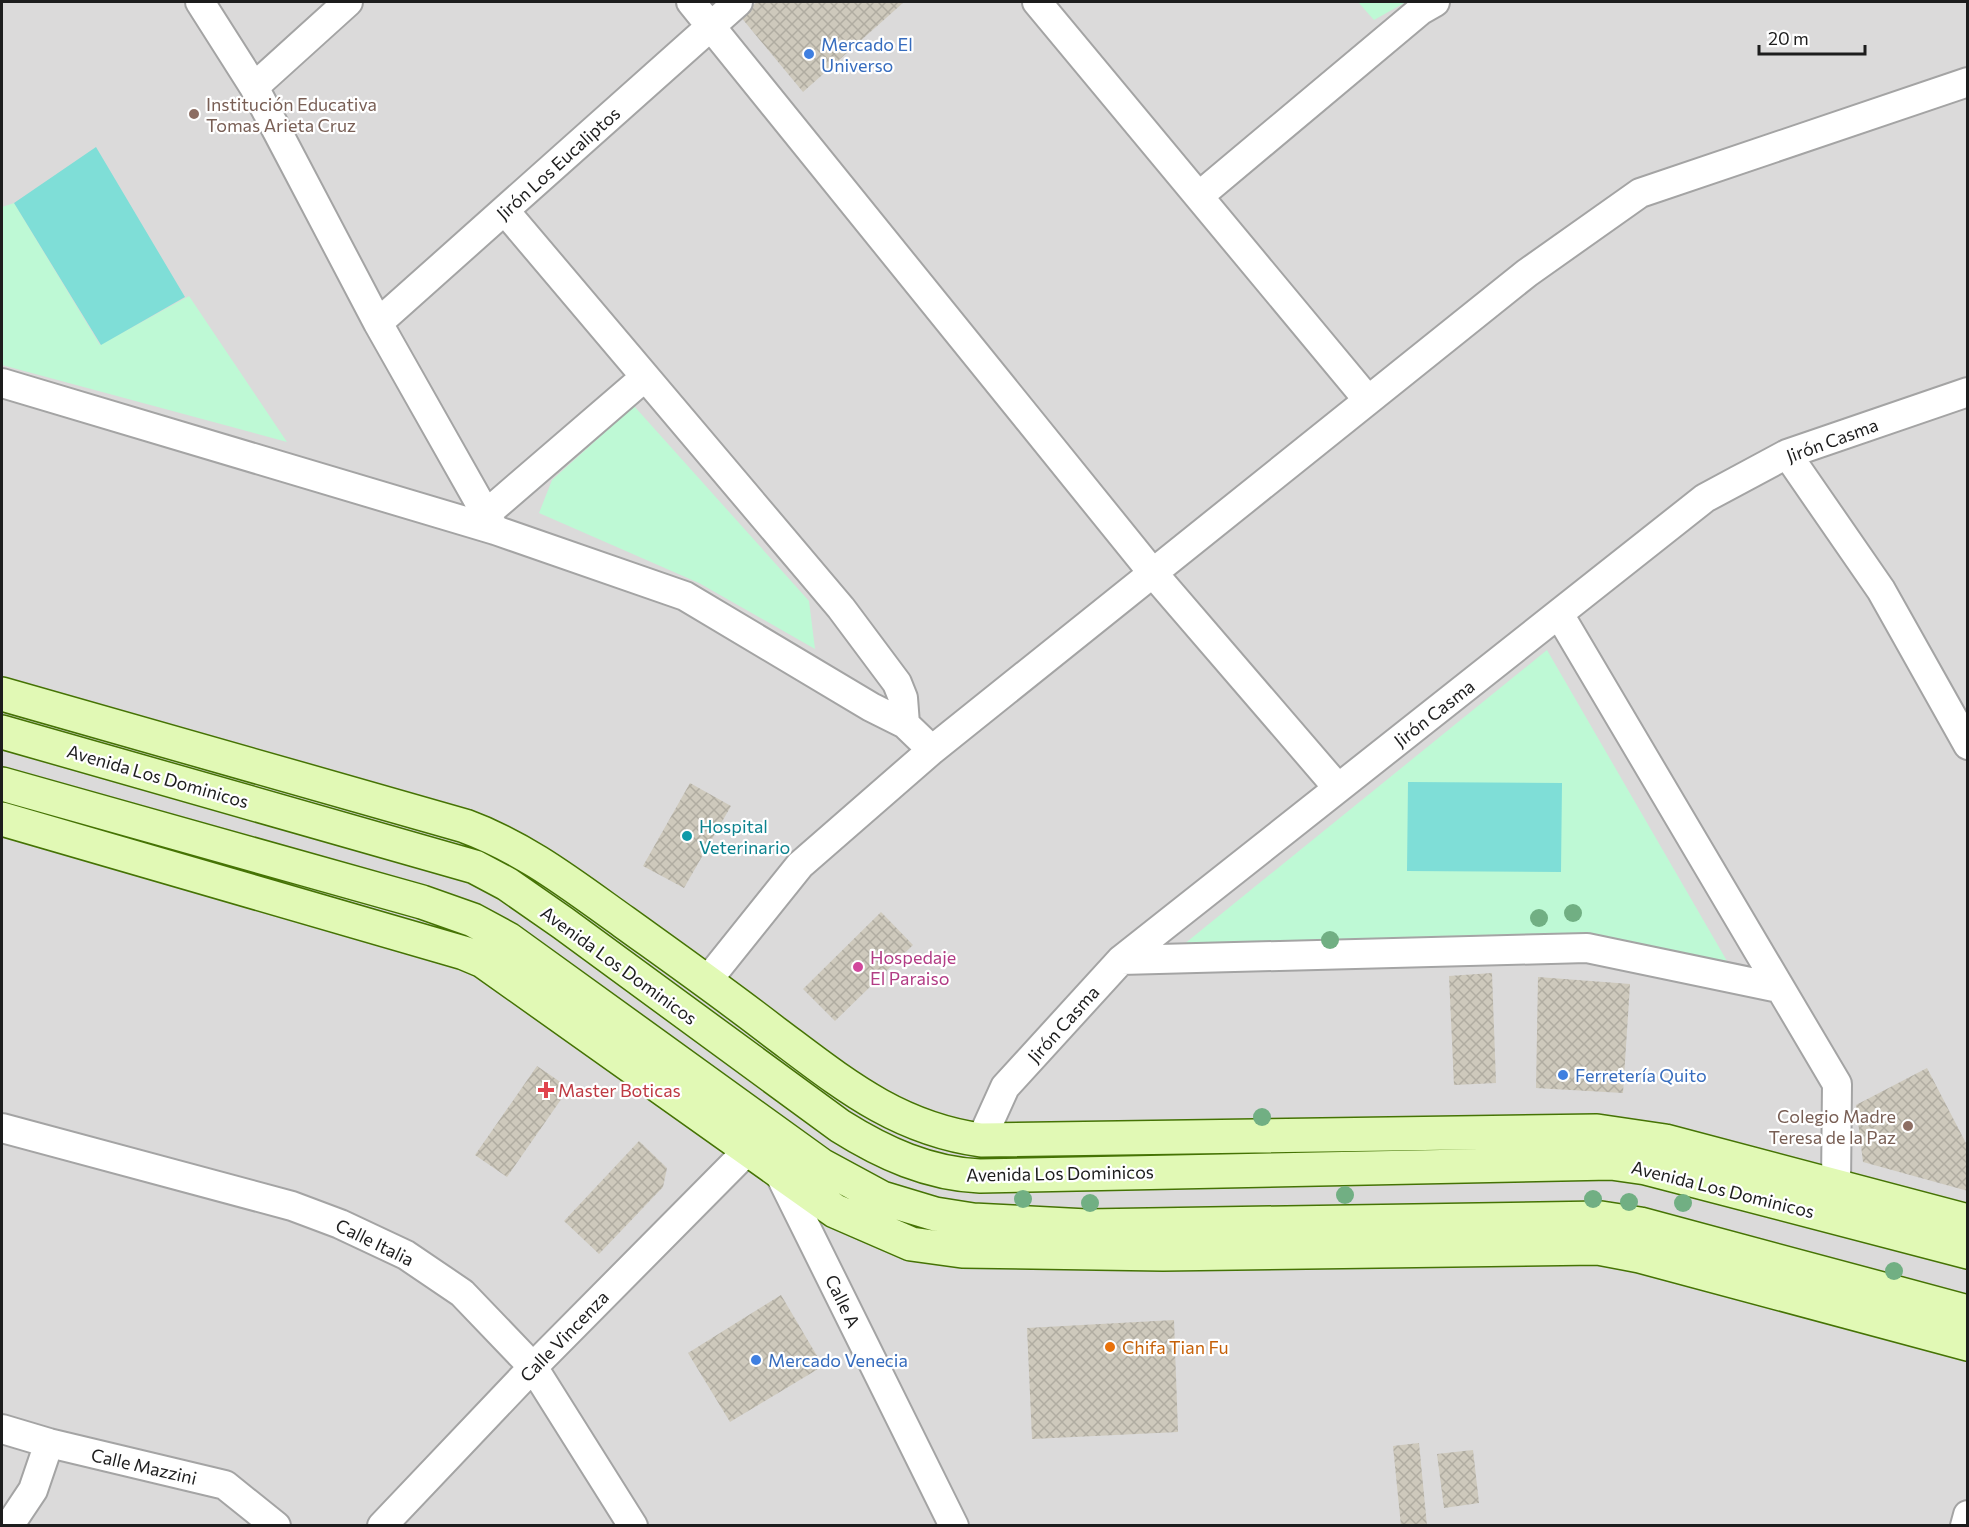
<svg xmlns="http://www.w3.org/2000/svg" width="1969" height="1527" font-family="Commissioner,sans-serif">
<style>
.residential{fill:#dbdada}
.park{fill:#bef9d5}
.pitch{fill:#7fded7}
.building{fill:url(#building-cross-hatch)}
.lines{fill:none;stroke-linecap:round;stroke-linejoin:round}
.street-casing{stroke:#a4a4a4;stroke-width:32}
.secondary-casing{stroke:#457304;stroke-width:36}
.street{stroke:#fff;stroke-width:28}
.secondary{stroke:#e1f9b5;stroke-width:33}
.tree{fill:#71af83}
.shop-dot{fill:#3f7fe0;stroke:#fff;stroke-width:2}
.education-dot{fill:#8d6e63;stroke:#fff;stroke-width:2}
.culture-dot{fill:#0f9aa8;stroke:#fff;stroke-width:2}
.hotel-dot{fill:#d1479c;stroke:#fff;stroke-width:2}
.health-dot{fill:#e0444e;stroke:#fff;stroke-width:2}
.food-dot{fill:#e8710a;stroke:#fff;stroke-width:2}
.labels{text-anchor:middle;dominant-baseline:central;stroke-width:4.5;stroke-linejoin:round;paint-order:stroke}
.shop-label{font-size:18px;fill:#366cbe;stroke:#fff;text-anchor:start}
.education-label{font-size:18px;fill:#785e54;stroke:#fff;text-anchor:start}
.street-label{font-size:18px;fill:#1d1d1d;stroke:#fff}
.culture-label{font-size:18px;fill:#0d838f;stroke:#fff;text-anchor:start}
.hotel-label{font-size:18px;fill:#b23c85;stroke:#fff;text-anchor:start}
.health-label{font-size:18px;fill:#be3a42;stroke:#fff;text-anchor:start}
.food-label{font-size:18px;fill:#c56008;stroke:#fff;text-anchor:start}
</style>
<defs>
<pattern id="building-cross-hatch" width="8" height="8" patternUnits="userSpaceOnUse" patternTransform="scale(1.5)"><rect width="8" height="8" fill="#cec9bc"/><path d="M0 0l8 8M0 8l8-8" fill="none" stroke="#b0aca1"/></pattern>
</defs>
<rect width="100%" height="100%" fill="#eeeee2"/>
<!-- residential -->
<path class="residential" d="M2,2H1967V1525H2Z"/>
<!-- park -->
<path class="park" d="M1358,2H1406L1374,20Z
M14,203L100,345L189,296L287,442L2,365V207Z
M634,406L809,601L815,649L699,583L539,513L552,480Z
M1547,650L1727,961L1590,935L1183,945Z"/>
<!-- pitch -->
<path class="pitch" d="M96,147L185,297L101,345L14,203Z
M1408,782L1562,783L1561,872L1407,871Z"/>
<!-- building -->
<path class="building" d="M757,2H904L803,92L740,16Z
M690,783L731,806L684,888L643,866Z
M881,912L913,945L835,1021L803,989Z
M1492,973L1496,1083L1454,1085L1449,976Z
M1538,977L1630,984L1623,1093L1536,1088Z
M537,1066L569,1088L507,1177L475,1155Z
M1927,1068L1968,1147V1191L1863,1162L1856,1105Z
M639,1141L667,1168L663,1187L599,1254L564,1221Z
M781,1295L823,1366L730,1422L688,1353Z
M1174,1320L1178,1432L1032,1439L1027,1328Z
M1419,1443L1427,1526H1401L1393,1446Z
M1473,1450L1479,1503L1444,1508L1437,1454Z"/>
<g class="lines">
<defs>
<path id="street" d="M200,2L254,87L378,323L495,530
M691,2L1152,572L1338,788
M1037,2L1368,400
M254,87L348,2
M1199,196L1421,10L1435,2
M505,211L841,608L897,683L903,698L905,724
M378,323L738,2
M2,383L495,530L685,596L871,707L905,724L932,750
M1787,454L1881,590L1968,745
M486,514L645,377
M1559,614L1837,1084L1836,1185
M1121,960L1587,948L1779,988
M707,981L800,865L932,750L1527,273L1640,193L1968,82
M2,1128L292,1206L340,1224L406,1255L462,1293L533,1367L633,1526
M981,1140L1005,1087L1121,960L1705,498L1787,454L1968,392
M779,1173L954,1526
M2,1429L49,1443L225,1485L276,1526
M9,1526L33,1490L49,1443
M382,1526L533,1367L749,1149
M1965,1526L1968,1515"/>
<path id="secondary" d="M2,694L465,826C525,848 572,885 624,922C674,958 725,994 774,1032C841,1082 895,1128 981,1140L1597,1131L1665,1141L1968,1221
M2,732L475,867L507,884L563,923L840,1126C883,1153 929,1174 980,1176L1611,1163L1646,1168L1968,1252
M2,784L422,902L473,920L508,939L821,1165L882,1198L935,1214L973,1220L1087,1226L1601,1218L1640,1224L1968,1312
M2,819L464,953L483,961L835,1211L911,1244L962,1251L1163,1254L1598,1248L1640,1256L1968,1344"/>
</defs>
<!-- street casing -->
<use href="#street" class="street-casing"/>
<!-- secondary casing -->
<use href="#secondary" class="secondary-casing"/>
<!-- street -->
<use href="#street" class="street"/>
<!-- secondary -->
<use href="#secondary" class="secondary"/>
</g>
<!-- trees -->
<g class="tree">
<circle cx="1573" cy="913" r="9"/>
<circle cx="1539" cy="918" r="9"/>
<circle cx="1330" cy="940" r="9"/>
<circle cx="1262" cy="1117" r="9"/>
<circle cx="1345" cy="1195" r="9"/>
<circle cx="1023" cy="1199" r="9"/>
<circle cx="1593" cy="1199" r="9"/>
<circle cx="1629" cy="1202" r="9"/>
<circle cx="1090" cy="1203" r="9"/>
<circle cx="1683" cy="1203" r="9"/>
<circle cx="1894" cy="1271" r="9"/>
</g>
<!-- markers -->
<g class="shop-dot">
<circle cx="809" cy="54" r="6"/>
<circle cx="1563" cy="1075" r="6"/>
<circle cx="756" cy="1360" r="6"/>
</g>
<g class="education-dot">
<circle cx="194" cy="114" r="6"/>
<circle cx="1908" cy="1126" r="6"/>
</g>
<circle class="culture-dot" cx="687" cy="836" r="6"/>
<circle class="hotel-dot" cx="858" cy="967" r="6"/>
<path class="health-dot" d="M543 1081h6v6h6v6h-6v6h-6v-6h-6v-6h6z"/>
<circle class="food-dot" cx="1110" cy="1347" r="6"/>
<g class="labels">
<!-- shop labels -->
<g class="shop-label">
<text x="821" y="44">Mercado El<tspan x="821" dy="21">Universo</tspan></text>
<text x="1575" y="1075">Ferretería Quito</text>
<text x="768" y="1360">Mercado Venecia</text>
</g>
<!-- education labels -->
<g class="education-label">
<text x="206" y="104">Institución Educativa<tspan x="206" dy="21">Tomas Arieta Cruz</tspan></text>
<text x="1896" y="1116" text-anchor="end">Colegio Madre<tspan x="1896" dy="21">Teresa de la Paz</tspan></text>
</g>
<!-- street labels -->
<g class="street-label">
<text transform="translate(558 163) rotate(-42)">Jirón Los Eucaliptos</text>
<text transform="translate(1832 440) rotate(-20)">Jirón Casma</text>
<text transform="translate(1434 713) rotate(-38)">Jirón Casma</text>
<text transform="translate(158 776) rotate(16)">Avenida Los Dominicos</text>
<text transform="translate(619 965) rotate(36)">Avenida Los Dominicos</text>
<text transform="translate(1063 1024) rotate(-48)">Jirón Casma</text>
<text transform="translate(1060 1173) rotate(-1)">Avenida Los Dominicos</text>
<text transform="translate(1723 1189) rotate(14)">Avenida Los Dominicos</text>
<text transform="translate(375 1242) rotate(26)">Calle Italia</text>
<text transform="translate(843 1301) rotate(64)">Calle A</text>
<text transform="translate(564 1336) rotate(-46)">Calle Vincenza</text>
<text transform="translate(144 1466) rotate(13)">Calle Mazzini</text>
</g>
<!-- culture labels -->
<g class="culture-label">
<text x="699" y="826">Hospital<tspan x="699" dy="21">Veterinario</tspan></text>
</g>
<!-- hotel labels -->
<g class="hotel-label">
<text x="870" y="957">Hospedaje<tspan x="870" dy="21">El Paraiso</tspan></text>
</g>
<!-- health labels -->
<g class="health-label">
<text x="558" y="1090">Master Boticas</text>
</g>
<!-- food labels -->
<g class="food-label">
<text x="1122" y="1347">Chifa Tian Fu</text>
</g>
</g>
<!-- border -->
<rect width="1969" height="1527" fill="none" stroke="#1d1d1d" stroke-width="6"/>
<!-- scale -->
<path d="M1759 45v9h106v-9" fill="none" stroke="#1d1d1d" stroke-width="3"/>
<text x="1768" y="45" font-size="18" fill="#1d1d1d" stroke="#ffffff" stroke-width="4.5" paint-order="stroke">20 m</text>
</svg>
